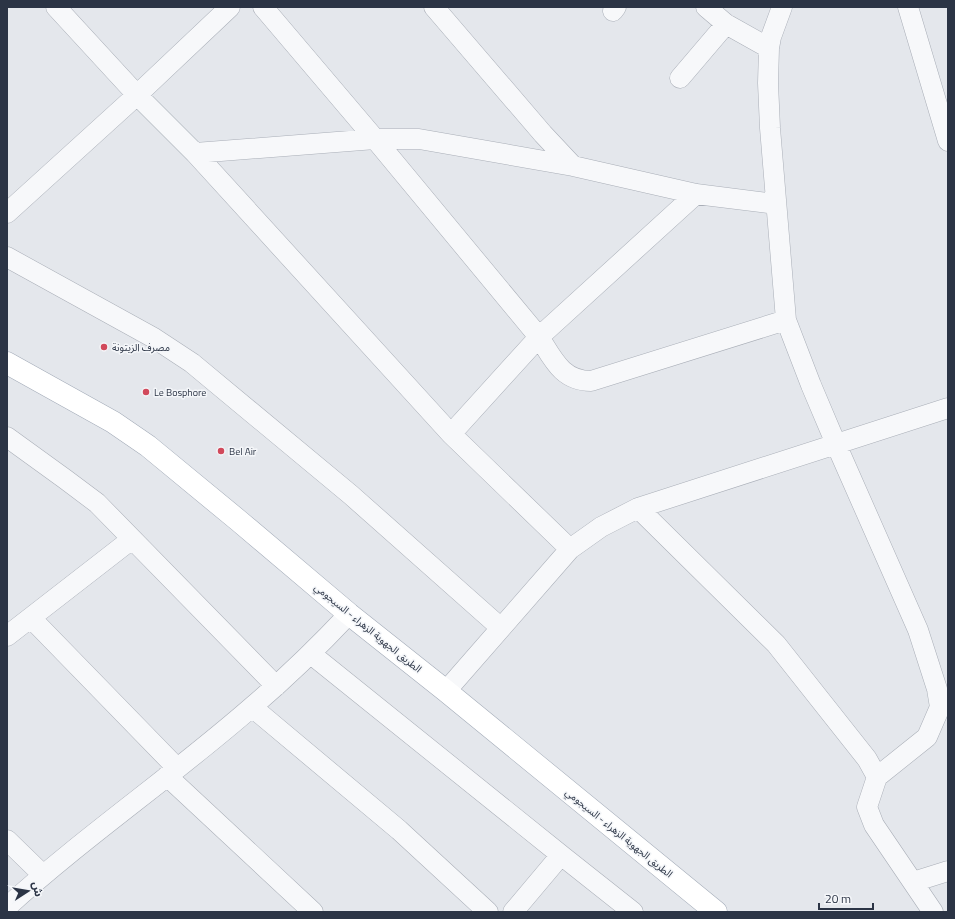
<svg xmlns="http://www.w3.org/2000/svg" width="955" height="919" font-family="'Titillium Web','Noto Sans Arabic',sans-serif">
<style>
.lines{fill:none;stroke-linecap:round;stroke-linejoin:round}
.minor-casing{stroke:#a9aeb7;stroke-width:21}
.major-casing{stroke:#a3abb8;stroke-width:23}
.minor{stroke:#f7f8fa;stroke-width:20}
.major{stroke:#fff;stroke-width:22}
.poi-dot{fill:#d1495b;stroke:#f4f6f9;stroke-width:1.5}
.labels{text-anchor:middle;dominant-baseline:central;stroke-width:3;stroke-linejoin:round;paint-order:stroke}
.poi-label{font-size:10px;fill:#2b3445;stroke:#f4f6f9;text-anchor:start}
.street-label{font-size:10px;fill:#2b3445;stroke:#f4f6f9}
</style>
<rect width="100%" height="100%" fill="#e4e7ec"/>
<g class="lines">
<defs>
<path id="minor" d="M56,7L137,95L195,153L451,434L570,549
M263,7L375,139L539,337C553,359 562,381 591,381L786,320
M434,7L543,134L573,166
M706,7L726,24L769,48
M908,7L948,141
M613,11L616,7
M680,78L726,24
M195,153L375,139H419L573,166L696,194L776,204
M7,213L137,95L230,7
M7,257L154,338L192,363L351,495L501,628
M451,434L539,337L696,194
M7,437L65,479L97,503L276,686
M638,508L776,644L867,759L877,777L927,737L940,707L937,689L918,630L836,444L811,385L786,320L770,128L768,83L769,48L771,37L782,7
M31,618L177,768
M7,636L132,539
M311,654L561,855
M446,691L570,549L601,527L638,508L948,408
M252,707L399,830L488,912
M167,776L313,912
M877,777L867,807L874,825L933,912
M7,840L43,875
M913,882L948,871
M7,907C85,836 173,776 253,706C287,677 318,647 349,614
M513,912L561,855L633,912"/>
<path id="major" d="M7,363L113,422L148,446L239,521L349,614L446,691L716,912"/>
</defs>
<!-- minor casing -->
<use href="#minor" class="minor-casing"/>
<!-- major casing -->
<use href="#major" class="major-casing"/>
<!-- minor -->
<use href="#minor" class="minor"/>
<!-- major -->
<use href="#major" class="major"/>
</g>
<!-- markers -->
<g class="poi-dot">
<circle cx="104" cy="347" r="4"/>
<circle cx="146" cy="392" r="4"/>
<circle cx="221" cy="451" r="4"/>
</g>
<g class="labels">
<!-- poi labels -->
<g class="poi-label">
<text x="112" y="347">مصرف الزيتونة</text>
<text x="154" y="392">Le Bosphore</text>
<text x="229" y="451">Bel Air</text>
</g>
<!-- street labels -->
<g class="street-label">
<text transform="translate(368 628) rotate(39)">الطريق الجهوية الزهراء - السيجومي</text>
<text transform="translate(619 833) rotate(39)">الطريق الجهوية الزهراء - السيجومي</text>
</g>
</g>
<!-- border -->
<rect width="955" height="919" fill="none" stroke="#2b3445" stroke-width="16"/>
<!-- north arrow -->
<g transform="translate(28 891) rotate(78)" stroke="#f4f6f9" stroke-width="3" paint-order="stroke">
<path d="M0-3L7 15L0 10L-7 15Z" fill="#2b3445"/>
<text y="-6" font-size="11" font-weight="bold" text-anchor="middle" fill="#2b3445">ش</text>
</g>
<!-- scale -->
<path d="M819 903v6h54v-6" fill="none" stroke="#2b3445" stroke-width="2"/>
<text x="825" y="903" font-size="12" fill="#2b3445" stroke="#f4f6f9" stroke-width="3" paint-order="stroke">20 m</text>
</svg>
